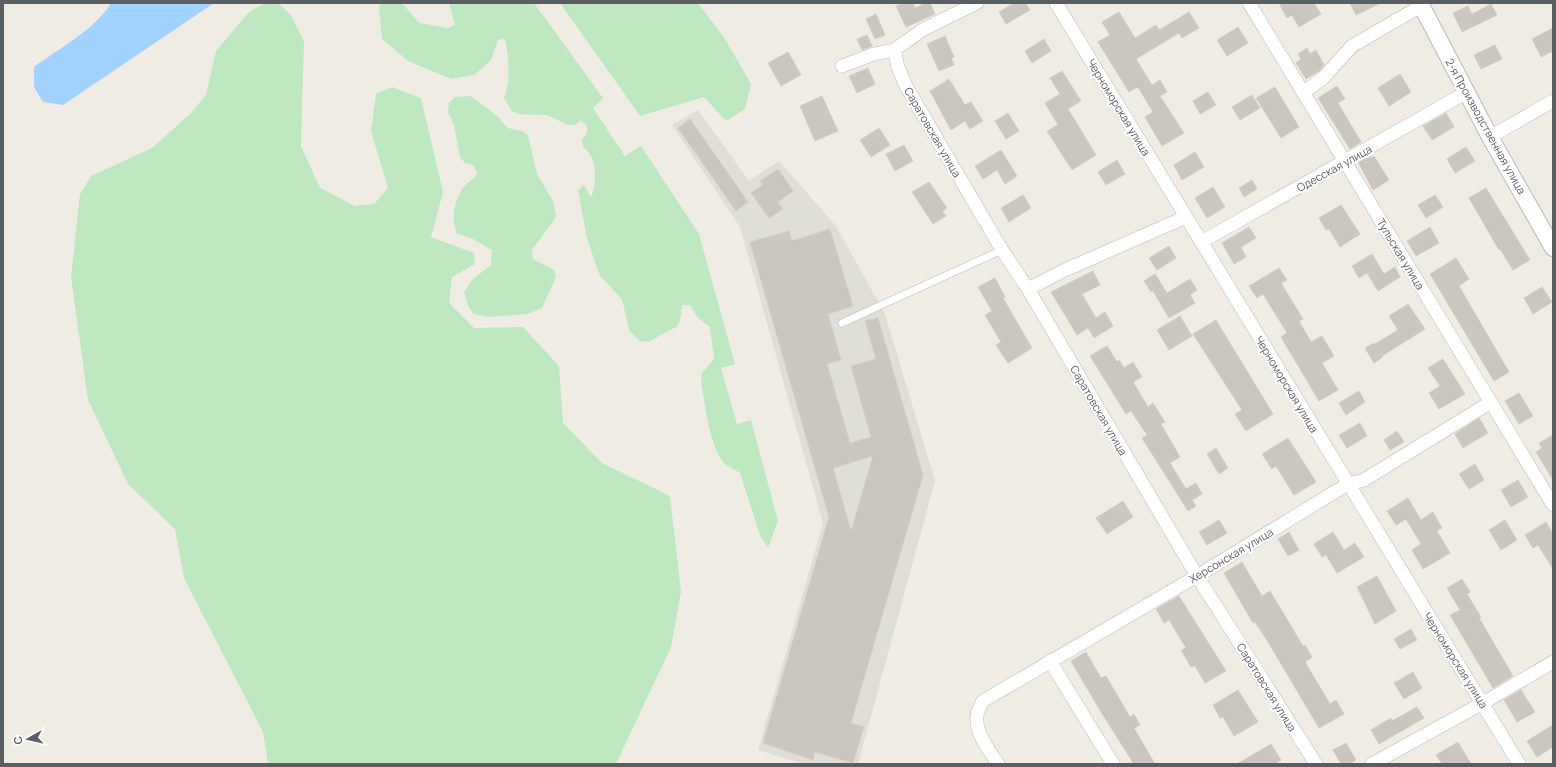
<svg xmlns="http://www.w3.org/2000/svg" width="1556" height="767" font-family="Manrope,sans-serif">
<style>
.industrial{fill:#dfded7}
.green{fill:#bee8c0}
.water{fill:#a2d2ff}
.building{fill:#cac6c0;stroke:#d4cfc1;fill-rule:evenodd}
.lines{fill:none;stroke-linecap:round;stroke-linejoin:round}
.service-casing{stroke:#b8bbc0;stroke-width:8}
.minor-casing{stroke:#b8bbc0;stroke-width:14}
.tertiary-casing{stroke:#b8bbc0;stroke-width:18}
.service{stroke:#fff;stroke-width:7}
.minor{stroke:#fff;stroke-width:13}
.tertiary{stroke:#fff;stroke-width:16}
.labels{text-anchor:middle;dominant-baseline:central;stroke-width:4;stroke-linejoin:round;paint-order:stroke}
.street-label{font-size:11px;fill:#5b5f64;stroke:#fff}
</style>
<rect width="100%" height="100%" fill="#efede3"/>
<!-- industrial -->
<path class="industrial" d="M698,110L749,181L779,161L836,226L885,314L935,481L858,764H804L758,750L823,523L740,227L672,125Z"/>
<!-- green -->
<path class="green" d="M266,3H278L290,14L304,41L301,146L320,188L355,206L374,204L388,188L371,131L376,94L392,87L421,98L443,192L431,237L474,253L475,264L452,277L449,303L474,328L523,327L559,366L563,423L602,463L670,496L681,592L671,647L616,764H268L263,732L184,578L175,529L128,484L88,400L71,277L80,194L91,176L152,148L190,114L206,95L216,51L249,12Z
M381,3H402L419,23L447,28L455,25L449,3H534L603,98L593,108L625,156L641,146L699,234L735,364L721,368L737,424L751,420L778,521L768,548L760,535L740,473C736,470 730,468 726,465C709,449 705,403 701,380L702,373L714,359L710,327L698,318L690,305H682L680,321L676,327L648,342L640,341L629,330L622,299L600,276L587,239L578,190L584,185L591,197C597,181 598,158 583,147L582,140L587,133V126L581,120L575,125H568L547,115L519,114L512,111L504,98C511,81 509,57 505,39L498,40L491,60L480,70L474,75L451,79L408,61L382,39L379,7Z
M560,3H698L725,39L751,84L745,109L726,121L704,97L640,116Z
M471,96L496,115L508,128L522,131L528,135L537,174L553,201L556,217L532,250L533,259L554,270L556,277L542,308L528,314L490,317L474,314L469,308L464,292L473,279L491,265L492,250L471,238L457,234C451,220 454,202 462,189C466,182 474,181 477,173L473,165L465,163L460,157L454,125L448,112L449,103L455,97Z"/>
<!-- water -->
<path class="water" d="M111,3H214L63,105L43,102L34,87V67C58,49 96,29 111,3Z"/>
<!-- building -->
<path class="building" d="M903,3H913L915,8L926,3H930L935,14L906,27L896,6Z
M1014,3H1025L1030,10L1006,24L999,12Z
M1279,3H1314L1321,14L1299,27L1292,15L1287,18Z
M1350,3H1381L1356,15Z
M1491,4L1497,15L1462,32L1453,13L1468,6L1472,14Z
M1119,12L1135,38L1156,25L1159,30L1189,12L1199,28L1182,38L1179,33L1136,59L1152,85L1160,80L1167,92L1160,96L1184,133L1162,146L1145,117L1153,112L1138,87L1129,92L1098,42L1110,35L1102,22Z
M876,14L885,35L875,39L866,19Z
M1238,27L1248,43L1227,56L1217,40Z
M1553,28V51L1541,57L1532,39Z
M867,35L872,46L862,50L857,39Z
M945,36L954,57L951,58L954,65L939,71L927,44Z
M1044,39L1051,51L1032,63L1025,51Z
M1495,45L1502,59L1481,69L1474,55Z
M1307,48L1310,54L1316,50L1324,65L1319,71L1306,79L1296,63L1301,59L1298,54Z
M788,52L801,75L781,86L768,63Z
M868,68L875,84L857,93L849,76Z
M1062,71L1081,101L1068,109L1096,155L1072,170L1047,131L1058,125L1045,103L1060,94L1050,78Z
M1400,74L1411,92L1389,106L1378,88Z
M949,79L965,105L971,102L983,121L970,129L965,121L951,130L930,91Z
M1337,86L1345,99L1338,103L1361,142L1350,149L1318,98Z
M1275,87L1299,127L1281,138L1256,98Z
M1208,92L1216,105L1200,114L1193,101Z
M1252,95L1260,108L1240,120L1232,107Z
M822,96L838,131L815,141L800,106Z
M1008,113L1019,131L1006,139L995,121Z
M1446,113L1454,127L1432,140L1423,126Z
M690,119L748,202L736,211L678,128Z
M879,128L890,145L871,157L860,140Z
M904,145L913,161L895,171L886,154Z
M1466,147L1475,161L1455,173L1447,159Z
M1001,150L1017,176L1005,184L997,170L983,179L975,166Z
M1195,152L1204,167L1182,180L1174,165Z
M1370,156L1371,158L1374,156L1389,180L1373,190L1358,162Z
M1117,160L1125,174L1106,185L1098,172Z
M778,169L793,191L778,202L783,209L769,218L751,193L763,185L760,181Z
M1252,180L1257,189L1244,197L1239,188Z
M929,182L947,208L942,211L946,216L933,224L912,192Z
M1213,187L1225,207L1207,218L1195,198Z
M1486,188L1530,260L1513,270L1500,249L1499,250L1469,198Z
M1023,195L1031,208L1009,222L1001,208Z
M1435,195L1443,207L1426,218L1418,205Z
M1341,205L1360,234L1340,247L1329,229L1326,230L1319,218Z
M1249,227L1256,238L1241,247L1246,257L1234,264L1222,243Z
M1430,227L1439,243L1416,256L1407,241Z
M830,229L853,306L828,314L841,360L827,364L850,443L871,437L851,366L876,359L865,321L878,318L923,475L851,723L864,727L853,763L815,752L813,760L763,743L829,517L750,242L789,231L792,241ZM873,456L851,531L833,468Z
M1169,246L1176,258L1157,270L1149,258Z
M1372,254L1384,274L1395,267L1400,277L1378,291L1367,273L1359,278L1352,266Z
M1456,258L1469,279L1459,286L1509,372L1494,381L1430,274Z
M1279,268L1287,280L1281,283L1303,319L1299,321L1311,342L1322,336L1334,356L1322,363L1338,390L1319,401L1281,337L1287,333L1263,294L1257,298L1249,286Z
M1093,271L1100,285L1082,294L1096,318L1105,312L1113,326L1094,338L1088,328L1077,335L1051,292Z
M1155,274L1167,293L1190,279L1197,290L1190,295L1195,303L1169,318L1153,291L1151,292L1144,281Z
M995,278L1005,297L1003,298L1032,348L1008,363L996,345L1001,342L985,315L992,311L978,287Z
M1542,287L1552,302L1533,314L1524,298Z
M1408,304L1425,329L1382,356L1383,357L1374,363L1365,348L1374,343L1375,344L1398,330L1389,316Z
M1180,316L1192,336L1169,350L1157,330Z
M1216,320L1273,414L1246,431L1235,414L1242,410L1193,334Z
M1107,346L1117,362L1119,360L1124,368L1133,362L1142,377L1133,382L1148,407L1153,403L1165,422L1161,424L1180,457L1170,463L1186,489L1196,483L1202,494L1192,500L1196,506L1188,511L1142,438L1147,435L1131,411L1126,414L1090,356Z
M1443,359L1465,394L1439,409L1429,393L1440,386L1428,368Z
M1359,391L1365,402L1346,415L1339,403Z
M1519,393L1533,416L1519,424L1505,401Z
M1479,418L1488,433L1463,448L1455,434Z
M1360,423L1367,436L1347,448L1339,435Z
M1397,431L1404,442L1390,450L1384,440Z
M1553,435V480L1536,452L1542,448L1539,443Z
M1288,438L1316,482L1294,495L1276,466L1272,469L1262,454Z
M1216,448L1228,468L1219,474L1207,454Z
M1475,464L1484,480L1469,489L1459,474Z
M1518,480L1528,497L1511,507L1501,490Z
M1408,498L1421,520L1433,512L1442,528L1437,531L1450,553L1423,569L1412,550L1421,544L1406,519L1396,525L1387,511Z
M1123,501L1133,517L1107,534L1096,518Z
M1219,520L1227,533L1207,545L1199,532Z
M1505,520L1517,540L1501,550L1489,530Z
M1546,522L1553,534V569L1538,545L1533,548L1525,535Z
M1289,532L1299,550L1288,556L1278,539Z
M1333,532L1344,550L1355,543L1364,557L1337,573L1326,555L1322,557L1314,544Z
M1242,562L1262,596L1270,591L1303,646L1305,645L1312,657L1305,662L1330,704L1336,700L1344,714L1319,728L1268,642L1255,622L1253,623L1224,573Z
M1377,576L1396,611L1375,624L1357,587Z
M1462,579L1470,592L1467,594L1481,617L1479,618L1513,676L1493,688L1450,615L1460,610L1447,588Z
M1179,596L1226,671L1205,683L1195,666L1191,667L1181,650L1186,648L1169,620L1164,623L1156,609Z
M1411,629L1417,640L1400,649L1394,639Z
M1086,652L1101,678L1106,676L1130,717L1134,714L1140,725L1134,728L1155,764H1134L1101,712L1071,661Z
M1413,672L1422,688L1404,699L1394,683Z
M1238,690L1258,722L1234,736L1223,717L1220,718L1213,705Z
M1521,690L1535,712L1517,722L1504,700Z
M1417,707L1424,718L1379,744L1371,730L1391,718L1392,721Z
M1553,725V747L1537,757L1527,741Z
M1458,742L1471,764H1442L1436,755Z
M1346,743L1356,760L1349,764H1341L1333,750Z
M1271,744L1281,760L1274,764H1237Z"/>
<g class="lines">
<defs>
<path id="service" d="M842,323L1002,250"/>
<path id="minor" d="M1056,3L1519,764
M1249,3L1553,505
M894,50L898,67L906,86L1002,250L1028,289L1197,576L1316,764
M842,66L874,54L894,50L924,29L977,3
M1303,93L1324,77L1352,46L1421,6
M1490,137L1553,101
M1201,242L1467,92
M1028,289L1065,270L1186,217
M1050,661L1113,764
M998,764C989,750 975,733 977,716C977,711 981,705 983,701L1197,576L1348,484L1364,480L1491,402
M1372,764L1483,703L1553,662"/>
<path id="tertiary" d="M1420,3L1490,137L1553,248"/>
</defs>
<!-- service casing -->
<use href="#service" class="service-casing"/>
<!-- minor casing -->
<use href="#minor" class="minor-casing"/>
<!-- tertiary casing -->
<use href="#tertiary" class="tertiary-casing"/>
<!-- service -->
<use href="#service" class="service"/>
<!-- minor -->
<use href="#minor" class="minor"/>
<!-- tertiary -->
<use href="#tertiary" class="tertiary"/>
</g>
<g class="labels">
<!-- street labels -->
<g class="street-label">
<text transform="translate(1119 107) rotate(59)">Черноморская улица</text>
<text transform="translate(1486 126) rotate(61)">2-я Производственная улица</text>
<text transform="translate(933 132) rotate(60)">Саратовская улица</text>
<text transform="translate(1334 168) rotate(-29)">Одесская улица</text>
<text transform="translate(1401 254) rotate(59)">Тульская улица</text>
<text transform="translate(1287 384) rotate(59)">Черноморская улица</text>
<text transform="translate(1099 410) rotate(60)">Саратовская улица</text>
<text transform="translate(1231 555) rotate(-31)">Херсонская улица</text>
<text transform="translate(1456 660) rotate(58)">Черноморская улица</text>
<text transform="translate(1267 687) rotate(58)">Саратовская улица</text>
</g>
</g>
<!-- border -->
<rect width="1556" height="767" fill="none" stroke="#5b5f64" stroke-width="8"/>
<!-- north arrow -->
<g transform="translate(28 739) rotate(262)" stroke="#ffffff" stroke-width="3" paint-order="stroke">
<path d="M0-3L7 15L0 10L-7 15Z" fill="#5b5f64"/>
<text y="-6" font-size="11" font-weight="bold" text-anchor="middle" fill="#5b5f64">С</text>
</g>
</svg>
